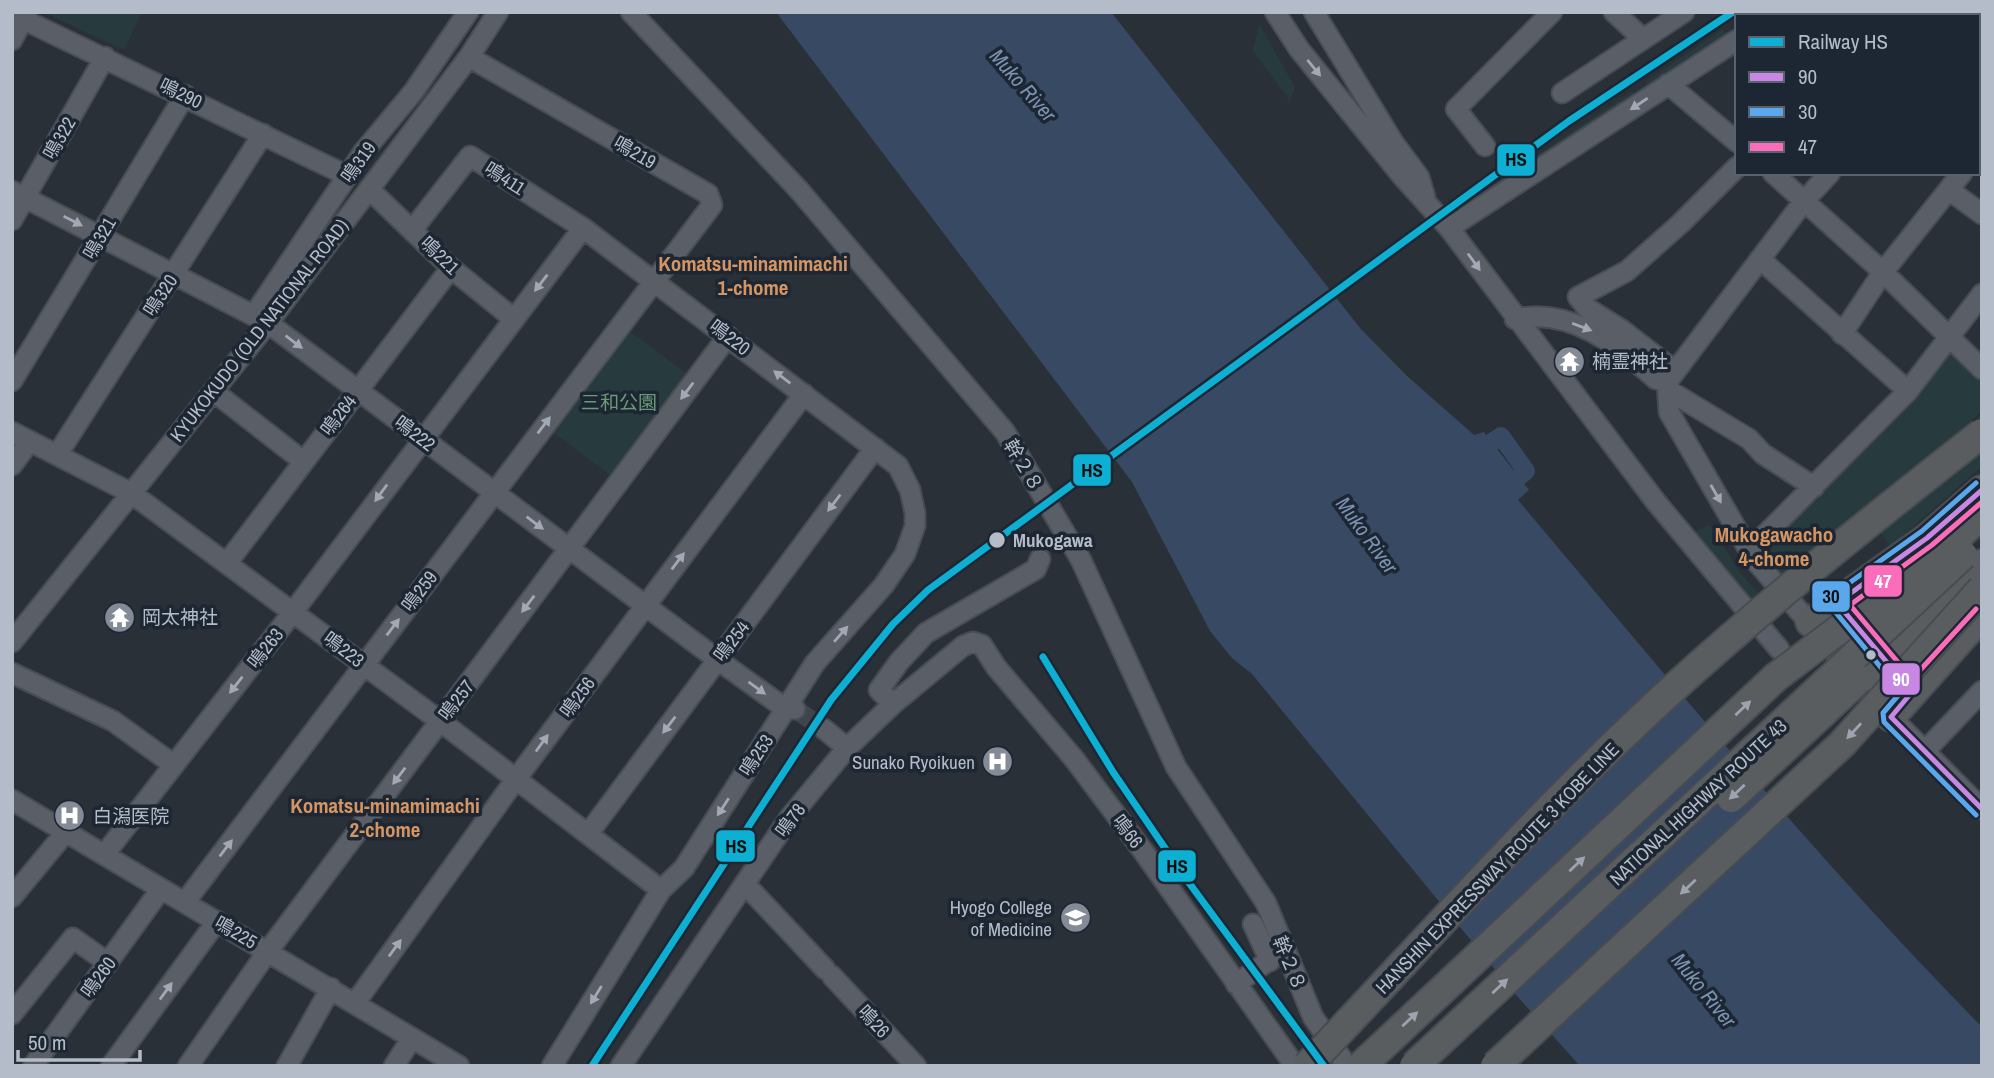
<svg xmlns="http://www.w3.org/2000/svg" width="1994" height="1078" font-family="'Archivo Narrow','Noto Sans JP',sans-serif">
<style>
.green{fill:#273a3e}
.water{fill:#384963}
.lines{fill:none;stroke-linecap:round;stroke-linejoin:round}
.canal{stroke:#384963;stroke-width:18}
.minor-tunnel{stroke:#3f454e;stroke-width:19;stroke-dasharray:19 10;stroke-linecap:butt}
.minor-casing{stroke:#484c53;stroke-width:23}
.highway-casing{stroke:#474c53;stroke-width:32}
.minor{stroke:#5a5e66;stroke-width:19}
.highway{stroke:#5a5d60;stroke-width:28}
.highway-bridge-casing{stroke:#474c53;stroke-width:32;stroke-linecap:butt}
.highway-bridge{stroke:#5a5d60;stroke-width:28}
.bus-1-casing{stroke:#1d2633;stroke-width:10}
.bus-2-casing{stroke:#1d2633;stroke-width:10}
.bus-3-casing{stroke:#1d2633;stroke-width:10}
.bus-1{stroke:#c787e3;stroke-width:5}
.bus-2{stroke:#5aa8eb;stroke-width:5}
.bus-3{stroke:#fb6dba;stroke-width:5}
.rail-1-casing{stroke:#1d2633;stroke-width:12}
.rail-1{stroke:#0dafd3;stroke-width:7}
.oneway{fill:#a2a9b5}
.oneway2{fill:#9ea4af}
.stop-dot{fill:#b4bcc9;stroke:#1d2633;stroke-width:2.5}
.labels{text-anchor:middle;dominant-baseline:central;stroke-width:7;stroke-linejoin:round;paint-order:stroke}
.street-label{font-size:19px;fill:#b4bcc9;stroke:#1d2633}
.poi-label{font-size:19px;fill:#b4bcc9;stroke:#1d2633;text-anchor:start}
.park-label{font-size:19px;fill:#6b9a76;stroke:#1d2633}
.stop-label{font-size:19px;font-weight:bold;fill:#b4bcc9;stroke:#1d2633;text-anchor:start}
.water-label{font-size:21px;font-style:italic;fill:#7c92b1;stroke:#1d2633}
.neighbourhood-label{font-size:21px;font-weight:bold;fill:#d59563;stroke:#1d2633}
.line-badge{stroke:#1d2633;stroke-width:2.5}
.badge-label{font-size:19px;text-anchor:middle;font-weight:bold;fill:#fff}
.pale-badge-label{font-size:19px;text-anchor:middle;font-weight:bold;fill:#111}
</style>
<rect width="100%" height="100%" fill="#2a3038"/>
<!-- green -->
<path class="green" d="M43,12H142L124,50Z
M1259,24L1295,87L1290,101L1253,51Z
M1723,29L1727,36L1648,86L1645,82Z
M1632,91L1634,95L1489,193L1487,189Z
M622,326L691,377L615,479L546,427Z
M1947,347L1982,376V411L1932,454L1982,414V466L1891,546L1861,511L1779,576L1758,549Z
M1710,525L1739,571L1777,616L1769,624L1695,532Z"/>
<!-- water -->
<path class="water" d="M776,12H1111L1360,328L1407,376L1474,435L1484,432L1529,490L1518,500C1669,680 1818,860 1982,1027V1066H1580L1516,995L1252,674L1232,658L1210,631L1132,482Z"/>
<g class="lines">
<!-- canal -->
<path class="canal" d="M1492,442L1501,436L1526,471L1519,477"/>
<!-- minor-tunnel -->
<path class="minor-tunnel" d="M795,709L824,729"/>
<defs>
<path id="minor" d="M631,12L798,189L1005,432L1081,560L1176,767L1266,903L1313,1017L1347,1066
M1275,12L1299,49L1402,176L1449,228L1656,502L1779,649
M1314,12L1393,142L1419,177L1425,197
M1614,12L1643,39
M1894,12L1902,16
M12,14L348,176
M1774,16L1779,12
M12,40L27,12
M1978,72L1982,74
M1668,84L1737,142
M1562,93L1684,12
M1485,146L1456,109L1552,12
M1978,153L1982,149
M1773,173L1883,272L1982,369
M369,189L451,268L514,319
M1949,190L1982,214
M12,191L268,323L718,660L786,709H795
M12,220L105,57
M1449,228L1737,40
M413,229L470,156L583,228L898,466L910,490L915,513V526L905,554L884,585L815,663L684,868L661,890L552,1066
M1760,259L1908,391
M254,315L364,151L414,91L468,12
M1515,319C1571,307 1617,345 1656,379L1667,382L1669,412L1754,559L1891,717L1982,809
M1842,334L1883,272L1962,173
M1675,371L1622,330L1587,308L1578,297L1627,271L1681,223L1737,167
M12,381L185,95
M1668,381L1804,201L1830,173
M1668,390L1749,439L1763,454L1814,487
M213,391L303,461
M12,432L131,493L440,721L661,890
M57,455L263,134
M12,465L30,441
M1749,551L1908,391L1982,294
M227,563L451,268
M12,642L268,323L469,57L498,12
M12,673L113,721L174,765
M889,700L879,690L899,662L926,633L1036,569L1040,559
M824,729L847,748
M1925,751L1982,691
M12,800L459,1066
M588,834L875,448
M104,855L293,612L583,228
M745,884L825,969
M12,897L65,833
M185,902L712,205L708,194L469,57
M1253,924L1270,961
M832,976L916,1066
M1236,984L1264,964
M355,1003L516,779L804,394
M12,1014L73,938L108,963
M33,1066L161,889
M111,1066L217,921
M188,1066L268,951L728,336
M287,1066L331,988
M394,1066L412,1038
M621,1066L790,817L847,748L893,704L963,646L973,642L982,645L996,667L1075,760L1143,851L1295,1066"/>
<path id="highway" d="M1810,622L1927,538L1982,490
M1859,679L1982,564
M1891,717L1982,615"/>
</defs>
<!-- minor casing -->
<use href="#minor" class="minor-casing"/>
<!-- highway casing -->
<use href="#highway" class="highway-casing"/>
<!-- minor -->
<use href="#minor" class="minor"/>
<!-- highway -->
<use href="#highway" class="highway"/>
<defs>
<path id="highway-bridge" d="M1731,798L1859,679
M1307,1066C1429,938 1545,805 1676,686C1774,597 1878,515 1982,433
M1361,1066L1776,677L1939,554L1982,514
M1414,1066L1963,555
M1495,1066L1842,744L1982,589"/>
</defs>
<!-- highway-bridge casing -->
<use href="#highway-bridge" class="highway-bridge-casing"/>
<!-- highway-bridge -->
<use href="#highway-bridge" class="highway-bridge"/>
<defs>
<path id="bus-1" d="M1982,490L1927,538L1837,603L1912,692L1891,717L1982,809"/>
<path id="bus-2" d="M1976,815L1884,722L1883,713L1901,692L1828,603L1831,596L1922,531L1976,483"/>
<path id="bus-3" d="M1976,609L1912,679L1850,605L1932,545L1982,502"/>
</defs>
<!-- bus-1 casing -->
<use href="#bus-1" class="bus-1-casing"/>
<!-- bus-2 casing -->
<use href="#bus-2" class="bus-2-casing"/>
<!-- bus-3 casing -->
<use href="#bus-3" class="bus-3-casing"/>
<!-- bus-1 -->
<use href="#bus-1" class="bus-1"/>
<!-- bus-2 -->
<use href="#bus-2" class="bus-2"/>
<!-- bus-3 -->
<use href="#bus-3" class="bus-3"/>
<defs>
<path id="rail-1" d="M1043,657L1113,772L1184,876L1324,1066
M592,1066L831,700L893,624L928,590L1569,121L1733,12"/>
</defs>
<!-- rail-1 casing -->
<use href="#rail-1" class="rail-1-casing"/>
<!-- rail-1 -->
<use href="#rail-1" class="rail-1"/>
</g>
<!-- one-way arrows -->
<defs><path id="oneway-solid" d="M-6-.8H1V-3.2L6.5 0L1 3.2V.8H-6Z" transform="scale(1.75)"/></defs>
<g class="oneway">
<use href="#oneway-solid" transform="translate(1314 68) rotate(51)"/>
<use href="#oneway-solid" transform="translate(1639 104) rotate(146)"/>
<use href="#oneway-solid" transform="translate(73 221) rotate(27)"/>
<use href="#oneway-solid" transform="translate(1474 262) rotate(54)"/>
<use href="#oneway-solid" transform="translate(541 283) rotate(128)"/>
<use href="#oneway-solid" transform="translate(1582 327) rotate(21)"/>
<use href="#oneway-solid" transform="translate(294 342) rotate(37)"/>
<use href="#oneway-solid" transform="translate(782 377) rotate(-143)"/>
<use href="#oneway-solid" transform="translate(687 391) rotate(127)"/>
<use href="#oneway-solid" transform="translate(544 425) rotate(-53)"/>
<use href="#oneway-solid" transform="translate(381 493) rotate(126)"/>
<use href="#oneway-solid" transform="translate(1716 494) rotate(60)"/>
<use href="#oneway-solid" transform="translate(834 503) rotate(127)"/>
<use href="#oneway-solid" transform="translate(535 523) rotate(37)"/>
<use href="#oneway-solid" transform="translate(678 561) rotate(-53)"/>
<use href="#oneway-solid" transform="translate(528 604) rotate(127)"/>
<use href="#oneway-solid" transform="translate(393 627) rotate(-53)"/>
<use href="#oneway-solid" transform="translate(841 634) rotate(-49)"/>
<use href="#oneway-solid" transform="translate(236 685) rotate(128)"/>
<use href="#oneway-solid" transform="translate(757 688) rotate(36)"/>
<use href="#oneway-solid" transform="translate(669 725) rotate(127)"/>
<use href="#oneway-solid" transform="translate(542 743) rotate(-54)"/>
<use href="#oneway-solid" transform="translate(399 776) rotate(127)"/>
<use href="#oneway-solid" transform="translate(723 807) rotate(123)"/>
<use href="#oneway-solid" transform="translate(226 848) rotate(-53)"/>
<use href="#oneway-solid" transform="translate(395 948) rotate(-54)"/>
<use href="#oneway-solid" transform="translate(166 991) rotate(-54)"/>
<use href="#oneway-solid" transform="translate(596 995) rotate(122)"/>
</g>
<g class="oneway2">
<use href="#oneway-solid" transform="translate(1743 708) rotate(-43)"/>
<use href="#oneway-solid" transform="translate(1854 731) rotate(133)"/>
<use href="#oneway-solid" transform="translate(1737 792) rotate(137)"/>
<use href="#oneway-solid" transform="translate(1577 864) rotate(-43)"/>
<use href="#oneway-solid" transform="translate(1688 887) rotate(137)"/>
<use href="#oneway-solid" transform="translate(1500 986) rotate(-43)"/>
<use href="#oneway-solid" transform="translate(1410 1019) rotate(-43)"/>
</g>
<!-- icons -->
<defs>
<symbol id="temple-disc" viewBox="-11 -11 22 22"><circle r="9.5" fill="#848b96" stroke="#1d2633"/><path d="M0-6L5-2H3V0L6.5 2.5H4V6H1.5V3h-3V6H-4V2.5H-6.5L-3 0V-2H-5Z" fill="#fff"/></symbol>
<symbol id="hospital-disc" viewBox="-11 -11 22 22"><circle r="9.5" fill="#848b96" stroke="#1d2633"/><path d="M-5-5h3v3.5h4V-5h3V5h-3V1.5h-4V5h-3Z" fill="#fff"/></symbol>
<symbol id="university-disc" viewBox="-11 -11 22 22"><circle r="9.5" fill="#848b96" stroke="#1d2633"/><path d="M0-5L7-2L0 1L-7-2ZM-4 1L0 2.5L4 1V4Q0 6-4 4Z" fill="#fff"/></symbol>
</defs>
<g fill-rule="evenodd">
<use href="#temple-disc" x="1552" y="344" width="35" height="35"/>
<use href="#temple-disc" x="102" y="600" width="35" height="35"/>
<use href="#hospital-disc" x="980" y="744" width="35" height="35"/>
<use href="#hospital-disc" x="52" y="798" width="35" height="35"/>
<use href="#university-disc" x="1058" y="900" width="35" height="35"/>
</g>
<!-- markers -->
<g class="stop-dot">
<circle cx="997" cy="540" r="9"/>
<circle cx="1871" cy="655" r="6"/>
</g>
<g class="labels">
<!-- street labels -->
<g class="street-label">
<text transform="translate(181 93) rotate(26)">鳴290</text>
<text transform="translate(59 138) rotate(-60)">鳴322</text>
<text transform="translate(635 152) rotate(30)">鳴219</text>
<text transform="translate(358 162) rotate(-55)">鳴319</text>
<text transform="translate(505 178) rotate(33)">鳴411</text>
<text transform="translate(99 238) rotate(-59)">鳴321</text>
<text transform="translate(440 255) rotate(44)">鳴221</text>
<text transform="translate(160 295) rotate(-57)">鳴320</text>
<text transform="translate(259 330) rotate(-52)">KYUKOKUDO (OLD NATIONAL ROAD)</text>
<text transform="translate(730 337) rotate(37)">鳴220</text>
<text transform="translate(338 415) rotate(-53)">鳴264</text>
<text transform="translate(415 433) rotate(37)">鳴222</text>
<text transform="translate(1024 465) rotate(59)">幹２８</text>
<text transform="translate(419 591) rotate(-53)">鳴259</text>
<text transform="translate(731 641) rotate(-53)">鳴254</text>
<text transform="translate(265 648) rotate(-52)">鳴263</text>
<text transform="translate(344 649) rotate(37)">鳴223</text>
<text transform="translate(577 697) rotate(-54)">鳴256</text>
<text transform="translate(456 700) rotate(-53)">鳴257</text>
<text transform="translate(756 755) rotate(-57)">鳴253</text>
<text transform="translate(1698 802) rotate(-43)">NATIONAL HIGHWAY ROUTE 43</text>
<text transform="translate(790 820) rotate(-54)">鳴78</text>
<text transform="translate(1128 831) rotate(53)">鳴66</text>
<text transform="translate(1497 868) rotate(-46)">HANSHIN EXPRESSWAY ROUTE 3 KOBE LINE</text>
<text transform="translate(236 932) rotate(30)">鳴225</text>
<text transform="translate(1290 963) rotate(67)">幹２８</text>
<text transform="translate(98 977) rotate(-54)">鳴260</text>
<text transform="translate(874 1021) rotate(47)">鳴26</text>
</g>
<!-- poi labels -->
<g class="poi-label">
<text x="1592" y="361">楠霊神社</text>
<text x="142" y="617">岡太神社</text>
<text x="975" y="762" text-anchor="end">Sunako Ryoikuen</text>
<text x="93" y="816">白潟医院</text>
<text x="1052" y="907" text-anchor="end">Hyogo College<tspan x="1052" dy="22">of Medicine</tspan></text>
</g>
<!-- park labels -->
<g class="park-label">
<text x="619" y="402">三和公園</text>
</g>
<!-- stop labels -->
<g class="stop-label">
<text x="1013" y="540">Mukogawa</text>
</g>
<!-- water labels -->
<g class="water-label">
<text transform="translate(1023 85) rotate(49)">Muko River</text>
<text transform="translate(1367 535) rotate(54)">Muko River</text>
<text transform="translate(1704 990) rotate(51)">Muko River</text>
</g>
<!-- neighbourhood labels -->
<g class="neighbourhood-label">
<text x="753" y="263">Komatsu-minamimachi<tspan x="753" dy="24">1-chome</tspan></text>
<text x="1774" y="534">Mukogawacho<tspan x="1774" dy="24">4-chome</tspan></text>
<text x="385" y="805">Komatsu-minamimachi<tspan x="385" dy="24">2-chome</tspan></text>
</g>
</g>
<g class="line-badge">
<rect x="1496" y="143" width="40" height="34" rx="7" fill="#0dafd3"/>
<rect x="1072" y="453" width="40" height="34" rx="7" fill="#0dafd3"/>
<rect x="1863" y="564" width="40" height="34" rx="7" fill="#fb6dba"/>
<rect x="1811" y="580" width="40" height="33" rx="7" fill="#5aa8eb"/>
<rect x="1881" y="662" width="40" height="34" rx="7" fill="#c787e3"/>
<rect x="715" y="829" width="41" height="34" rx="7" fill="#0dafd3"/>
<rect x="1157" y="849" width="40" height="34" rx="7" fill="#0dafd3"/>
</g>
<g class="badge-label">
<text x="1883" y="588">47</text>
<text x="1901" y="686">90</text>
</g>
<g class="pale-badge-label">
<text x="1516" y="166">HS</text>
<text x="1092" y="477">HS</text>
<text x="1831" y="603">30</text>
<text x="736" y="853">HS</text>
<text x="1177" y="873">HS</text>
</g>
<!-- border -->
<rect width="1994" height="1078" fill="none" stroke="#b4bcc9" stroke-width="28"/>
<!-- legend -->
<rect x="1735" y="14" width="245" height="161" fill="#1d2633" stroke="#59626f" stroke-width="2"/>
<rect x="1749" y="37" width="35" height="10" fill="#0dafd3" stroke="#59626f" stroke-width="2"/>
<text x="1798" y="49" font-size="21" fill="#b4bcc9">Railway HS</text>
<rect x="1749" y="72" width="35" height="10" fill="#c787e3" stroke="#59626f" stroke-width="2"/>
<text x="1798" y="84" font-size="21" fill="#b4bcc9">90</text>
<rect x="1749" y="107" width="35" height="10" fill="#5aa8eb" stroke="#59626f" stroke-width="2"/>
<text x="1798" y="119" font-size="21" fill="#b4bcc9">30</text>
<rect x="1749" y="142" width="35" height="10" fill="#fb6dba" stroke="#59626f" stroke-width="2"/>
<text x="1798" y="154" font-size="21" fill="#b4bcc9">47</text>
<!-- scale -->
<path d="M18 1050v10h122v-10" fill="none" stroke="#b4bcc9" stroke-width="3.5"/>
<text x="28" y="1050" font-size="21" fill="#b4bcc9" stroke="#1d2633" stroke-width="5" paint-order="stroke">50 m</text>
</svg>
